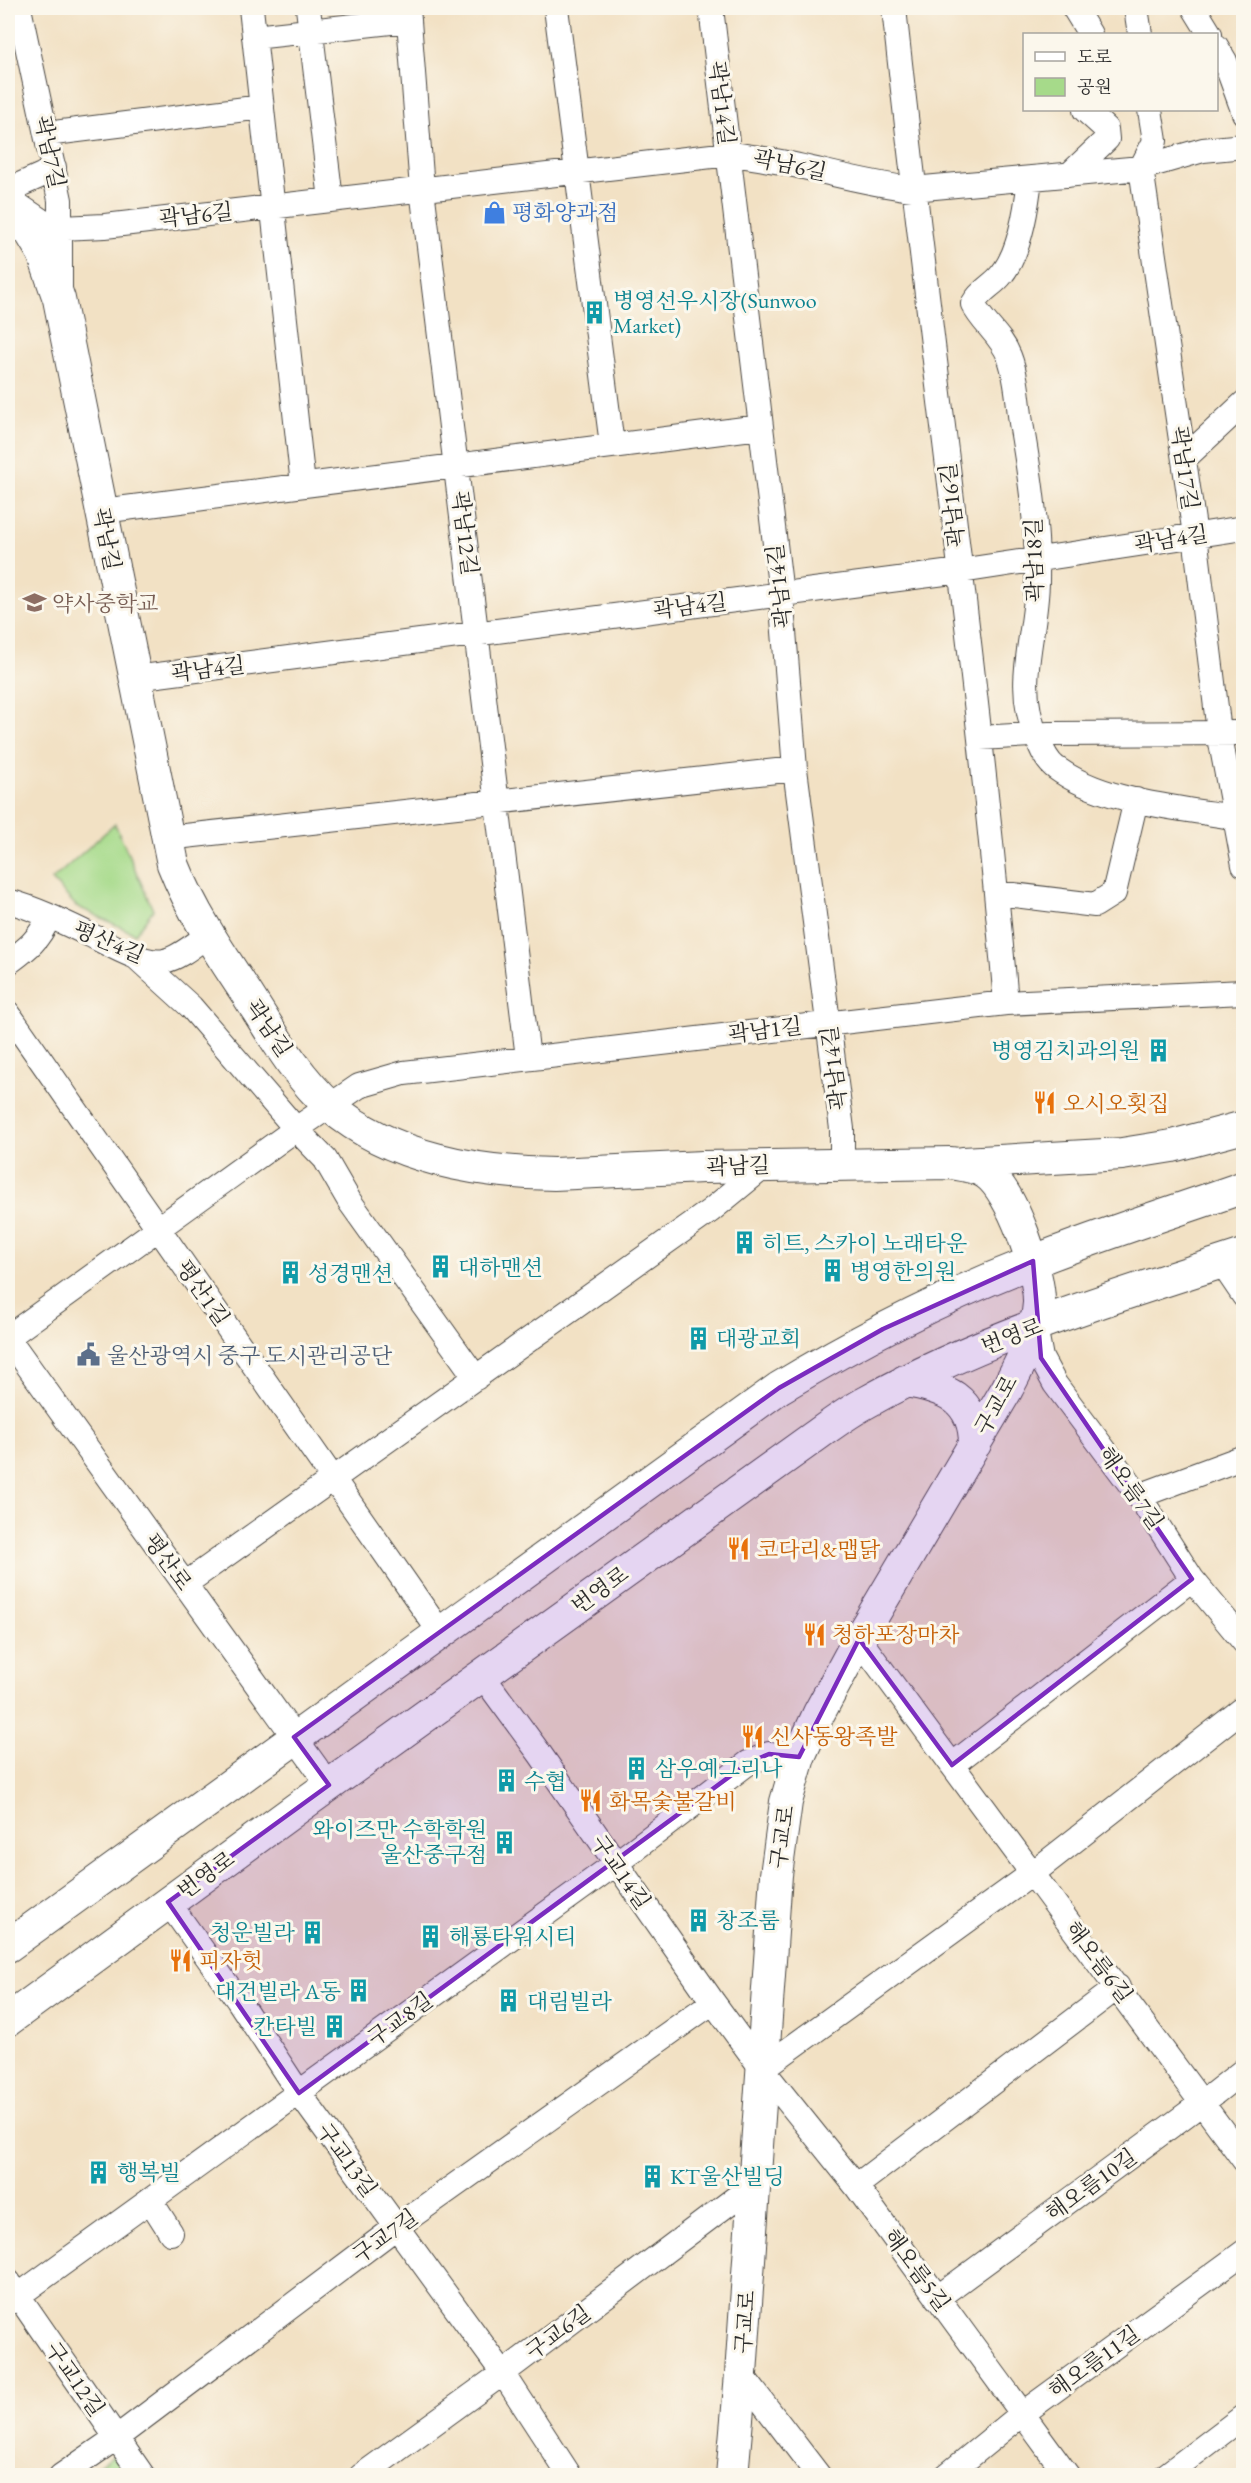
<svg xmlns="http://www.w3.org/2000/svg" width="1251" height="2483" font-family="'EB Garamond','Noto Serif KR',serif">
<style>
.green{fill:#a6da8a;stroke:#68825a;stroke-width:1.5}
.lines{fill:none;stroke-linecap:round;stroke-linejoin:round}
.minor-casing{stroke:#494642;stroke-width:26}
.major-casing{stroke:#494642;stroke-width:34}
.minor{stroke:#fff;stroke-width:24}
.major{stroke:#fff;stroke-width:32}
.marked{fill:#7b2cbf;fill-opacity:0.2;stroke:#7b2cbf;stroke-width:4.5;stroke-linejoin:round}
.labels{text-anchor:middle;dominant-baseline:central;stroke-width:6;stroke-linejoin:round;paint-order:stroke}
.street-label{font-size:22px;fill:#2b2b2b;stroke:#fbf7ec}
.shop-label{font-size:22px;fill:#366cbe;stroke:#fbf7ec;text-anchor:start}
.culture-label{font-size:22px;fill:#0d838f;stroke:#fbf7ec;text-anchor:start}
.education-label{font-size:22px;fill:#785e54;stroke:#fbf7ec;text-anchor:start}
.food-label{font-size:22px;fill:#c56008;stroke:#fbf7ec;text-anchor:start}
.service-label{font-size:22px;fill:#4e5e75;stroke:#fbf7ec;text-anchor:start}
</style>
<rect width="100%" height="100%" fill="#fbf7ec"/>
<filter id="ink" filterUnits="userSpaceOnUse"><feTurbulence type="fractalNoise" baseFrequency=".0167" numOctaves="2"/><feDisplacementMap in="SourceGraphic" scale="12" xChannelSelector="R" yChannelSelector="G"/><feConvolveMatrix kernelMatrix="1 2 1 2 8 2 1 2 1" color-interpolation-filters="sRGB"/></filter>
<filter id="wash" filterUnits="userSpaceOnUse"><feTurbulence type="fractalNoise" baseFrequency=".008" numOctaves="4" result="noise"/><feDisplacementMap in="SourceGraphic" scale="24" xChannelSelector="R" yChannelSelector="G"/><feGaussianBlur stdDeviation="1.35" result="paint"/><feColorMatrix in="noise" values="0 0 0 0 0 0 0 0 0 0 0 0 0 0 0 0 0 1.4 0 .05"/><feComposite in="paint" operator="in"/></filter>
<g filter="url(#wash)">
<rect width="100%" height="100%" fill="#f2e1c4"/>
<!-- green -->
<path class="green" d="M115,824L153,910L135,934L76,906L52,880Z
M116,2454L132,2476H84Z"/>
</g>
<g filter="url(#ink)">
<g class="lines">
<defs>
<path id="minor" d="M19,8L60,200V287
M251,8L303,485
M308,8L331,200
M408,8L422,189L528,1058
M556,8L612,445
M711,8L781,594L795,769L842,1129V1164
M894,8C929,340 978,670 1006,1003
M1074,8L1090,34
M1136,8L1140,34
M1194,8L1210,34
M254,37L409,20
M1216,46L1225,61L1244,113
M1150,110L1155,141L1141,168L1195,535L1219,732L1244,865
M46,134L262,107
M1069,175L1107,139L1106,129L1085,110
M1030,178C1027,206 1020,252 1002,274C993,286 981,289 973,304C982,323 1001,335 1009,356C1017,376 1018,401 1021,423C1030,475 1038,528 1037,581C1036,639 1013,682 1037,738C1042,749 1046,761 1056,768C1094,796 1149,804 1194,811C1211,814 1228,815 1244,820
M8,190L42,175L54,167
M15,203L46,224L61,228L105,226L729,154C791,160 851,182 913,189L1141,168L1203,150L1244,146
M1184,459L1244,403
M102,511L760,427
M135,678L960,571L1244,528
M980,738L1049,734L1244,733
M167,838L795,769
M997,893L1095,905L1114,893L1136,800
M8,901C34,908 61,921 86,933C106,942 141,965 164,961C179,958 195,944 208,935
M136,957L191,1007L296,1129L325,1159L350,1202L476,1378
M8,963C28,948 38,941 49,917
M8,1013L440,1632
M1221,1262L1244,1296
M1035,1326L1041,1358L1055,1384L1139,1496L1192,1579L1244,1642
M8,1337L296,1129L359,1086L404,1073L1006,1003L1244,992
M8,1338L329,1785
M1139,1496L1244,1457
M185,1584L710,1211L766,1165
M859,1639L1244,2160
M482,1675L540,1754L713,2002L762,2069L856,2186L1068,2476
M952,1765L1192,1579
M168,1902L238,2000L299,2093L503,2373L570,2476
M762,2069L1033,1873L1244,1708
M856,2186L1118,1987
M150,2200L171,2233
M8,2281L143,2476
M937,2298L1202,2103L1244,2070
M8,2303L615,1864L748,1763L769,1754L799,1757
M741,2374L819,2476
M61,2476L116,2438L395,2228L713,2002
M361,2476L503,2373L753,2185
M946,2476L1022,2414L1244,2252
M1165,2476L1244,2416"/>
<path id="major" d="M8,209L31,233L43,253L59,299L173,864C191,910 219,952 247,994C272,1033 296,1076 331,1107C391,1158 478,1173 554,1174L703,1167L951,1163C963,1165 976,1166 986,1173C1012,1190 1040,1273 1039,1303C1037,1334 1021,1362 1007,1389L859,1639L819,1713L799,1757L786,1802L776,1875L741,2374L732,2476
M963,1163L1122,1154L1172,1146L1244,1127
M905,1381C944,1387 975,1398 975,1444
M8,1946L779,1388C860,1339 944,1296 1032,1262C1101,1234 1173,1212 1244,1187
M8,2020L296,1809L814,1437C831,1425 848,1412 867,1402C984,1336 1116,1296 1244,1255"/>
</defs>
<!-- minor casing -->
<use href="#minor" class="minor-casing"/>
<!-- major casing -->
<use href="#major" class="major-casing"/>
<!-- minor -->
<use href="#minor" class="minor"/>
<!-- major -->
<use href="#major" class="major"/>
</g>
</g>
<!-- marked area -->
<path class="marked" d="M1033,1261L1041,1358L1192,1579L952,1765L859,1639L799,1757L769,1754L748,1763L299,2093L168,1902L329,1785L294,1737L779,1388L883,1329Z"/>
<!-- icons -->
<defs>
<symbol id="shop-bare" viewBox="-9 -9 18 18"><path d="M-5-2.5h2.3a2.7 3.5 0 0 1 5.4 0H5L5.5 6h-11ZM-1.5-2.5h3a1.5 2.3 0 0 0-3 0Z" fill="#3f7fe0" stroke="#fbf7ec" stroke-width="2.5" paint-order="stroke"/></symbol>
<symbol id="building-bare" viewBox="-9 -9 18 18"><path d="M-4-6H4V6H1V3H-1V6H-4ZM-2.5-4.3h1.7v1.8h-1.7ZM.8-4.3h1.7v1.8H.8ZM-2.5-1h1.7V.8h-1.7ZM.8-1h1.7V.8H.8Z" fill="#0f9aa8" stroke="#fbf7ec" stroke-width="2.5" paint-order="stroke"/></symbol>
<symbol id="school-bare" viewBox="-9 -9 18 18"><path d="M0-5L7-2L0 1L-7-2ZM-4 1L0 2.5L4 1V4Q0 6-4 4Z" fill="#8d6e63" stroke="#fbf7ec" stroke-width="2.5" paint-order="stroke"/></symbol>
<symbol id="restaurant-bare" viewBox="-9 -9 18 18"><path d="M-5-6h1v4h1v-4h1v4h1v-4h1v5L-1.5 .5V6h-2V.5L-5-1ZM5-6V6H3V1.5H1.5Q1.5-4 5-6Z" fill="#e8710a" stroke="#fbf7ec" stroke-width="2.5" paint-order="stroke"/></symbol>
<symbol id="civic-bare" viewBox="-9 -9 18 18"><path d="M-.6-6.5H3V-4.5H.6V-3L4-1V1h2V6H-6V1h2V-1L-.6-3ZM-1.2 2.5V6h2.4V2.5Z" fill="#5c6f8a" stroke="#fbf7ec" stroke-width="2.5" paint-order="stroke"/></symbol>
</defs>
<g fill-rule="evenodd">
<use href="#shop-bare" x="478" y="196" width="33" height="33"/>
<use href="#building-bare" x="578" y="296" width="33" height="33"/>
<use href="#school-bare" x="18" y="586" width="33" height="33"/>
<use href="#building-bare" x="1142" y="1034" width="33" height="33"/>
<use href="#restaurant-bare" x="1028" y="1086" width="33" height="33"/>
<use href="#building-bare" x="728" y="1226" width="33" height="33"/>
<use href="#building-bare" x="424" y="1250" width="33" height="33"/>
<use href="#building-bare" x="816" y="1254" width="33" height="33"/>
<use href="#building-bare" x="274" y="1256" width="33" height="33"/>
<use href="#building-bare" x="682" y="1322" width="33" height="33"/>
<use href="#civic-bare" x="72" y="1338" width="33" height="33"/>
<use href="#restaurant-bare" x="722" y="1532" width="33" height="33"/>
<use href="#restaurant-bare" x="798" y="1618" width="33" height="33"/>
<use href="#restaurant-bare" x="736" y="1720" width="33" height="33"/>
<use href="#building-bare" x="620" y="1752" width="33" height="33"/>
<use href="#building-bare" x="490" y="1764" width="33" height="33"/>
<use href="#restaurant-bare" x="574" y="1784" width="33" height="33"/>
<use href="#building-bare" x="488" y="1826" width="33" height="33"/>
<use href="#building-bare" x="682" y="1904" width="33" height="33"/>
<use href="#building-bare" x="296" y="1916" width="33" height="33"/>
<use href="#building-bare" x="414" y="1920" width="33" height="33"/>
<use href="#restaurant-bare" x="164" y="1944" width="33" height="33"/>
<use href="#building-bare" x="342" y="1974" width="33" height="33"/>
<use href="#building-bare" x="492" y="1984" width="33" height="33"/>
<use href="#building-bare" x="318" y="2010" width="33" height="33"/>
<use href="#building-bare" x="82" y="2156" width="33" height="33"/>
<use href="#building-bare" x="636" y="2160" width="33" height="33"/>
</g>
<g class="labels">
<!-- street labels -->
<g class="street-label">
<text transform="translate(722 103) rotate(83)">곽남14길</text>
<text transform="translate(50 152) rotate(78)">곽남7길</text>
<text transform="translate(790 165) rotate(12)">곽남6길</text>
<text transform="translate(196 215) rotate(-6)">곽남6길</text>
<text transform="translate(1185 468) rotate(82)">곽남17길</text>
<text transform="translate(952 505) rotate(-96)">곽남16길</text>
<text transform="translate(465 533) rotate(83)">곽남12길</text>
<text transform="translate(107 539) rotate(79)">곽남길</text>
<text transform="translate(1171 539) rotate(-9)">곽남4길</text>
<text transform="translate(1034 560) rotate(-91)">곽남18길</text>
<text transform="translate(779 586) rotate(-96)">곽남14길</text>
<text transform="translate(690 606) rotate(-7)">곽남4길</text>
<text transform="translate(208 669) rotate(-7)">곽남4길</text>
<text transform="translate(109 942) rotate(23)">평산4길</text>
<text transform="translate(269 1028) rotate(56)">곽남길</text>
<text transform="translate(765 1030) rotate(-7)">곽남1길</text>
<text transform="translate(834 1068) rotate(-97)">곽남14길</text>
<text transform="translate(738 1166) rotate(-2)">곽남길</text>
<text transform="translate(203 1293) rotate(55)">평산1길</text>
<text transform="translate(1012 1336) rotate(-21)">번영로</text>
<text transform="translate(996 1405) rotate(-61)">구교로</text>
<text transform="translate(1131 1488) rotate(55)">해오름7길</text>
<text transform="translate(168 1562) rotate(54)">평산로</text>
<text transform="translate(600 1590) rotate(-36)">번영로</text>
<text transform="translate(782 1837) rotate(-82)">구교로</text>
<text transform="translate(621 1872) rotate(55)">구교14길</text>
<text transform="translate(206 1875) rotate(-36)">번영로</text>
<text transform="translate(1099 1962) rotate(53)">해오름6길</text>
<text transform="translate(400 2019) rotate(-36)">구교8길</text>
<text transform="translate(347 2160) rotate(54)">구교13길</text>
<text transform="translate(1091 2185) rotate(-36)">해오름10길</text>
<text transform="translate(385 2236) rotate(-36)">구교7길</text>
<text transform="translate(917 2270) rotate(54)">해오름5길</text>
<text transform="translate(745 2322) rotate(-86)">구교로</text>
<text transform="translate(558 2332) rotate(-37)">구교6길</text>
<text transform="translate(1094 2362) rotate(-36)">해오름11길</text>
<text transform="translate(75 2379) rotate(55)">구교12길</text>
</g>
<!-- shop labels -->
<g class="shop-label">
<text x="512" y="212">평화양과점</text>
</g>
<!-- culture labels -->
<g class="culture-label">
<text x="613" y="300">병영선우시장(Sunwoo<tspan x="613" dy="25">Market)</tspan></text>
<text x="1140" y="1050" text-anchor="end">병영김치과의원</text>
<text x="762" y="1243">히트, 스카이 노래타운</text>
<text x="458" y="1267">대하맨션</text>
<text x="850" y="1271">병영한의원</text>
<text x="308" y="1273">성경맨션</text>
<text x="716" y="1338">대광교회</text>
<text x="655" y="1768">삼우예그리나</text>
<text x="524" y="1781">수협</text>
<text x="487" y="1829" text-anchor="end">와이즈만 수학학원<tspan x="487" dy="25">울산중구점</tspan></text>
<text x="716" y="1920">창조룸</text>
<text x="295" y="1932" text-anchor="end">청운빌라</text>
<text x="449" y="1936">해룡타워시티</text>
<text x="341" y="1991" text-anchor="end">대건빌라 A동</text>
<text x="527" y="2001">대림빌라</text>
<text x="317" y="2026" text-anchor="end">칸타빌</text>
<text x="117" y="2172">행복빌</text>
<text x="670" y="2176">KT울산빌딩</text>
</g>
<!-- education labels -->
<g class="education-label">
<text x="52" y="603">약사중학교</text>
</g>
<!-- food labels -->
<g class="food-label">
<text x="1063" y="1103">오시오횟집</text>
<text x="757" y="1549">코다리&amp;맵닭</text>
<text x="832" y="1634">청하포장마차</text>
<text x="770" y="1736">신사동왕족발</text>
<text x="609" y="1801">화목숯불갈비</text>
<text x="199" y="1960">피자헛</text>
</g>
<!-- service labels -->
<g class="service-label">
<text x="107" y="1355">울산광역시 중구 도시관리공단</text>
</g>
</g>
<!-- margin -->
<rect width="1251" height="2483" fill="none" stroke="#fbf7ec" stroke-width="30"/>
<!-- legend -->
<rect x="1023" y="33" width="195" height="78" fill="#fbf7ec" stroke="#a8a59f" stroke-width="1.5"/>
<rect x="1035" y="52" width="30" height="9" fill="#ffffff" stroke="#a8a59f" stroke-width="1.5"/>
<text x="1077" y="63" font-size="18" fill="#2b2b2b">도로</text>
<rect x="1035" y="78" width="30" height="18" fill="#a6da8a" stroke="#a8a59f" stroke-width="1.5"/>
<text x="1077" y="93" font-size="18" fill="#2b2b2b">공원</text>
</svg>
